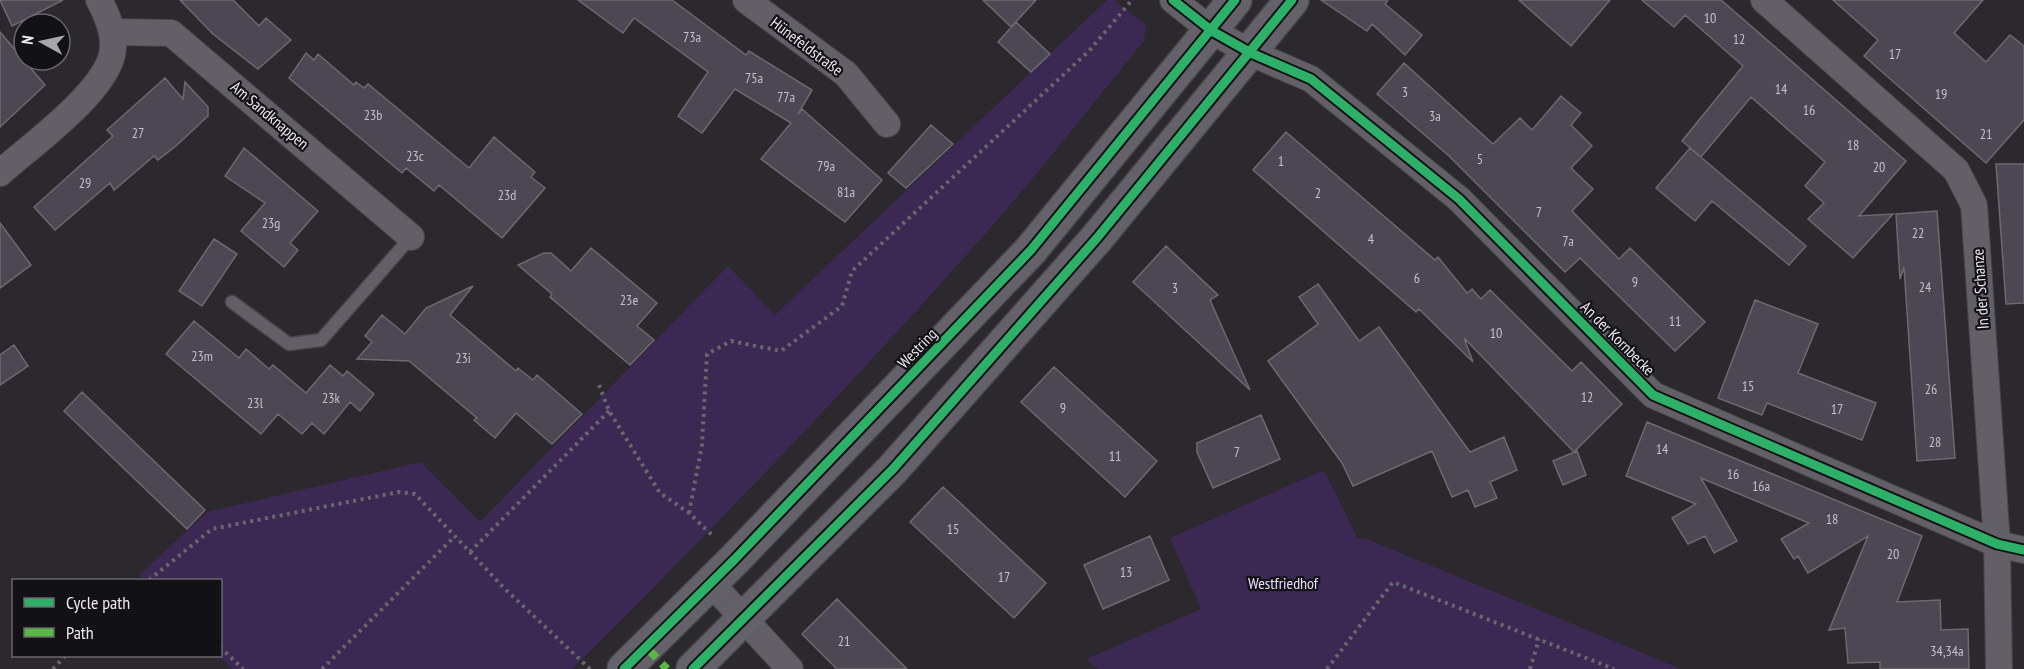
<svg xmlns="http://www.w3.org/2000/svg" width="2024" height="669" font-family="'PT Sans Narrow',sans-serif">
<style>
.green{fill:#3b2953}
.building{fill:#4c4753;stroke:#6b6a6e;stroke-width:1.5}
.lines{fill:none;stroke-linecap:round;stroke-linejoin:round}
.service-casing{stroke:#464548;stroke-width:15}
.minor-casing{stroke:#464548;stroke-width:28}
.secondary-casing{stroke:#464548;stroke-width:36}
.path{stroke:#69676c;stroke-width:4;stroke-dasharray:3 4.5;stroke-linecap:butt}
.service{stroke:#625f67;stroke-width:12}
.minor{stroke:#625f67;stroke-width:26}
.secondary{stroke:#65616a;stroke-width:33}
.quiet{stroke:#58b947;stroke-width:8;stroke-dasharray:15 8;stroke-linecap:butt}
.cycleway-casing{stroke:#121115;stroke-width:13}
.cycleway{stroke:#2db169;stroke-width:9}
.labels{text-anchor:middle;dominant-baseline:central;stroke-width:4.5;stroke-linejoin:round;paint-order:stroke}
.number-label{font-size:14px;fill:#c3c0c7}
.street-label{font-size:16px;fill:#ebe9ee;stroke:#121115}
.park-label{font-size:16px;fill:#e9ddfe;stroke:#121115}
</style>
<rect width="100%" height="100%" fill="#2b292e"/>
<!-- green -->
<path class="green" d="M1107,0H1114L1146,25L1144,41C1093,103 1044,167 991,227C857,380 716,526 572,669H233L219,656L220,580H145L139,575L207,512L421,462L480,522L728,266L775,315Z
M1324,470L1358,539L1364,538L1681,669H1098L1086,659L1201,609L1170,538Z"/>
<!-- building -->
<path class="building" d="M0,0H63L12,26Z
M180,0H233L259,26L266,18L291,40L258,69L213,34Z
M578,0H672L746,55L749,51L812,90L798,114L802,109L882,180L845,222L761,159L791,123L735,89L702,133L678,116L708,72L634,18L623,33Z
M983,0H1036L1011,27Z
M1321,0H1388L1385,4L1422,35L1405,55L1372,24L1367,31Z
M1519,0H1610L1571,46Z
M1642,0H1721L1906,161L1859,216L1893,214L1853,258L1808,219L1824,203L1805,186L1825,162L1751,97L1701,157L1682,141L1743,66L1685,15L1674,27Z
M1833,0H1983L1954,33L1986,62L2010,35L2024,46V120L1986,163L1864,56L1878,40Z
M1016,22L1050,54L1031,72L998,42Z
M0,32L45,85L0,127Z
M306,53L314,60L318,54L354,85L356,82L364,88L368,84L469,168L494,137L535,172L531,177L545,188L502,238L439,185L434,191L406,168L402,173L289,78Z
M1404,63L1493,144L1520,118L1532,130L1561,96L1581,113L1571,125L1592,146L1571,168L1593,189L1572,211L1619,259L1630,248L1705,322L1675,351L1580,258L1565,272L1448,155L1377,94Z
M165,78L183,99L185,82L208,107V116L177,145L158,160L154,156L114,190L110,183L55,230L34,207L113,136L107,130Z
M931,125L953,144L906,188L888,173Z
M1286,132L1435,260L1438,257L1467,293L1472,289L1481,299L1490,290L1572,371L1581,362L1622,404L1574,452L1464,338L1473,362L1419,309L1416,312L1253,170Z
M244,148L318,211L290,243L298,250L284,267L241,231L265,203L225,176Z
M1690,148L1806,246L1789,265L1712,201L1695,221L1656,188Z
M1996,164H2024V303L2006,304Z
M1937,211L1955,458L1917,461L1904,267L1900,279L1896,214Z
M0,223L31,265L0,288Z
M214,239L237,254L202,306L179,291Z
M1166,246L1218,295L1210,300L1250,390L1133,282Z
M591,248L657,303L637,326L654,340L630,365L550,297L552,294L518,265L544,253H551L571,271Z
M1318,284L1359,341L1379,327L1470,452L1504,437L1517,470L1490,482L1497,498L1475,507L1468,490L1452,497L1432,451L1353,486L1342,463L1268,361L1318,324L1299,297Z
M473,286L450,315L516,371L518,368L533,380L537,375L582,414L552,444L516,413L495,438L474,420L477,418L409,361L357,359L372,342L365,336L382,315L405,334L426,308Z
M1755,300L1818,324L1798,373L1876,403L1862,440L1767,403L1762,415L1718,398Z
M194,321L239,358L246,349L269,369L273,365L306,393L330,365L343,376L347,371L374,394L360,411L350,402L324,434L312,423L302,434L278,414L261,434L166,354Z
M14,345L28,366L0,385V355Z
M1054,367L1157,461L1125,497L1021,402Z
M82,392L205,510L187,529L64,411Z
M1261,415L1280,459L1213,488L1197,452V443Z
M1647,422L1922,536L1897,602L1940,600L1941,630L1968,629L1969,669H1880V662L1848,663L1845,628L1829,630L1868,536L1808,573L1798,556L1794,559L1781,539L1809,523L1701,478L1737,541L1714,553L1705,536L1688,544L1672,518L1696,504L1626,476Z
M1577,451L1586,475L1563,485L1553,461Z
M943,487L1046,583L1014,618L910,522Z
M1150,536L1169,580L1103,609L1084,565Z
M837,599L907,669H837L802,634Z"/>
<g class="lines">
<defs>
<path id="service" d="M232,302L289,344L321,340L411,237"/>
<path id="minor" d="M746,0L846,74L887,124
M1173,0L1212,31L1251,53L1311,79L1459,199L1653,395L1997,544L2024,550
M1764,0L1956,170L1974,205L1997,544L1999,669
M113,32L171,33L411,237
M0,173C30,146 111,89 113,48C114,31 107,15 99,0
M711,583L790,669"/>
<path id="secondary" d="M624,669L735,559L1031,250L1235,0
M693,669L893,469L1097,238L1292,0"/>
</defs>
<!-- service casing -->
<use href="#service" class="service-casing"/>
<!-- minor casing -->
<use href="#minor" class="minor-casing"/>
<!-- secondary casing -->
<use href="#secondary" class="secondary-casing"/>
<!-- path -->
<path class="path" d="M599,385L609,411L660,493L689,513L714,537
M689,513L702,445L707,354L731,341L781,351L842,306L852,271L1089,51L1132,0
M470,552L609,411
M149,580L212,529L399,492L415,494L504,588L590,669
M220,647L243,669
M53,669L65,656
M322,669L454,537
M1327,669L1393,582L1614,669
M1530,669L1539,639"/>
<!-- service -->
<use href="#service" class="service"/>
<!-- minor -->
<use href="#minor" class="minor"/>
<!-- secondary -->
<use href="#secondary" class="secondary"/>
<!-- quiet -->
<path class="quiet" d="M646,647L667,669"/>
<defs>
<path id="cycleway" d="M1173,0L1212,31L1251,53L1311,79L1459,199L1653,395L1997,544L2024,550
M624,669L735,559L1031,250L1235,0
M693,669L893,469L1097,238L1292,0"/>
</defs>
<!-- cycleway casing -->
<use href="#cycleway" class="cycleway-casing"/>
<!-- cycleway -->
<use href="#cycleway" class="cycleway"/>
</g>
<g class="labels">
<!-- number labels -->
<g class="number-label">
<text x="1710" y="18">10</text>
<text x="692" y="37">73a</text>
<text x="1739" y="39">12</text>
<text x="1895" y="54">17</text>
<text x="754" y="78">75a</text>
<text x="1781" y="89">14</text>
<text x="1405" y="92">3</text>
<text x="1941" y="94">19</text>
<text x="786" y="97">77a</text>
<text x="1809" y="110">16</text>
<text x="373" y="115">23b</text>
<text x="1435" y="116">3a</text>
<text x="138" y="133">27</text>
<text x="1986" y="134">21</text>
<text x="1853" y="145">18</text>
<text x="415" y="156">23c</text>
<text x="1480" y="159">5</text>
<text x="1281" y="161">1</text>
<text x="826" y="166">79a</text>
<text x="1879" y="167">20</text>
<text x="85" y="183">29</text>
<text x="846" y="192">81a</text>
<text x="1318" y="193">2</text>
<text x="507" y="195">23d</text>
<text x="1539" y="212">7</text>
<text x="271" y="223">23g</text>
<text x="1918" y="233">22</text>
<text x="1371" y="239">4</text>
<text x="1568" y="241">7a</text>
<text x="1417" y="278">6</text>
<text x="1635" y="282">9</text>
<text x="1925" y="287">24</text>
<text x="1175" y="288">3</text>
<text x="629" y="300">23e</text>
<text x="1675" y="321">11</text>
<text x="1496" y="333">10</text>
<text x="202" y="356">23m</text>
<text x="463" y="358">23i</text>
<text x="1748" y="386">15</text>
<text x="1931" y="389">26</text>
<text x="1587" y="397">12</text>
<text x="331" y="398">23k</text>
<text x="255" y="403">23l</text>
<text x="1063" y="408">9</text>
<text x="1837" y="409">17</text>
<text x="1935" y="442">28</text>
<text x="1662" y="449">14</text>
<text x="1237" y="452">7</text>
<text x="1115" y="456">11</text>
<text x="1733" y="474">16</text>
<text x="1761" y="486">16a</text>
<text x="1832" y="519">18</text>
<text x="953" y="529">15</text>
<text x="1893" y="554">20</text>
<text x="1126" y="572">13</text>
<text x="1004" y="577">17</text>
<text x="844" y="641">21</text>
<text x="1947" y="651">34,34a</text>
</g>
<!-- street labels -->
<g class="street-label">
<text transform="translate(807 46) rotate(37)">Hünefeldstraße</text>
<text transform="translate(270 115) rotate(40)">Am Sandknappen</text>
<text transform="translate(1980 289) rotate(-94)">In der Schanze</text>
<text transform="translate(1618 338) rotate(45)">An der Kornbecke</text>
<text transform="translate(917 348) rotate(-46)">Westring</text>
</g>
<!-- park labels -->
<g class="park-label">
<text x="1283" y="583">Westfriedhof</text>
</g>
</g>
<!-- legend -->
<rect x="12" y="579" width="210" height="78" fill="#121115" stroke="#69676c" stroke-width="1.5"/>
<rect x="24" y="598" width="30" height="9" fill="#2db169" stroke="#69676c" stroke-width="1.5"/>
<text x="66" y="609" font-size="18" fill="#ebe9ee">Cycle path</text>
<rect x="24" y="628" width="30" height="9" fill="#58b947" stroke="#69676c" stroke-width="1.5"/>
<text x="66" y="639" font-size="18" fill="#ebe9ee">Path</text>
<!-- north arrow -->
<g transform="translate(42 42) rotate(278)"><circle r="28" fill="#121115" stroke="#69676c" stroke-width="1.5"/>
<path d="M0-4.5L10 22L0 15L-10 22Z" fill="#a8a6ab"/>
<text y="-9" font-size="16" font-weight="bold" text-anchor="middle" fill="#ebe9ee">N</text>
</g>
</svg>
